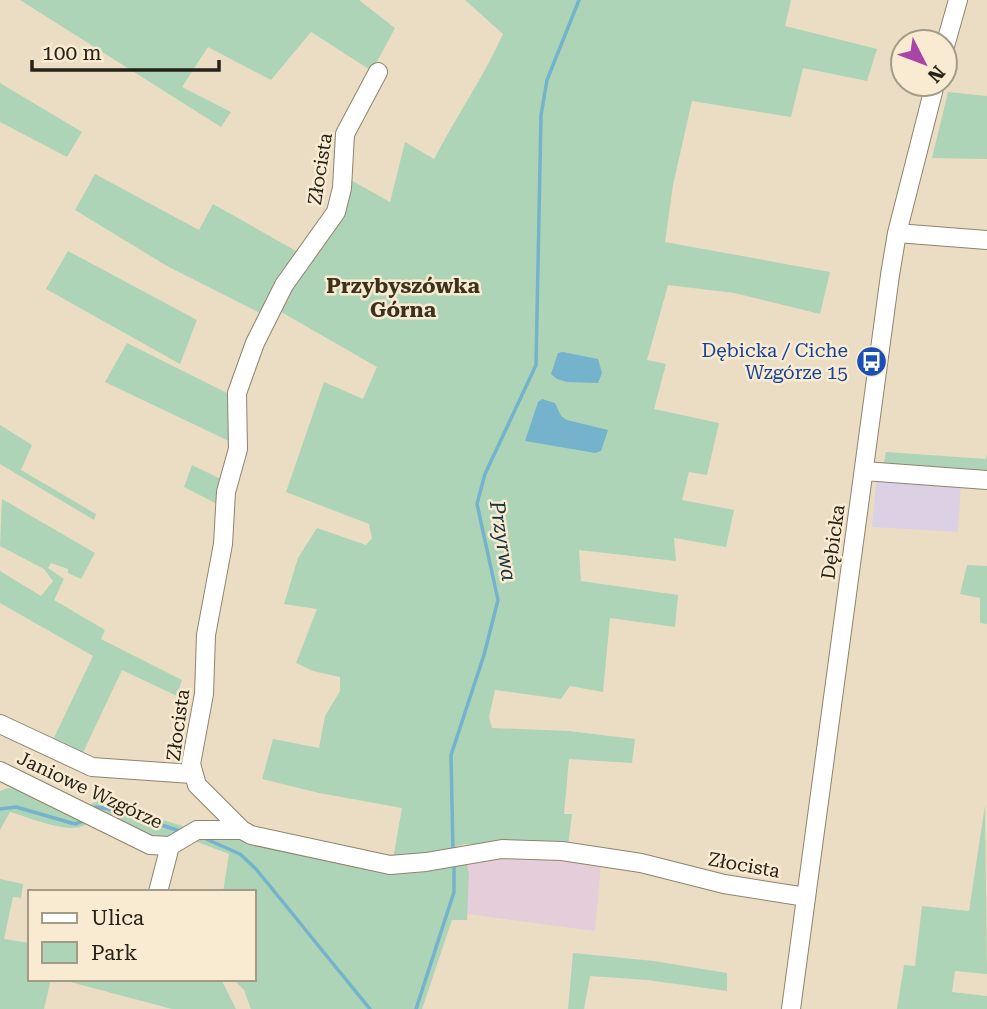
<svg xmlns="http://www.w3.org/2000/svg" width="987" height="1009" font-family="'Roboto Serif',serif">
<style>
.commercial{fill:#dbd0e4}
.industrial{fill:#e5ced9}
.green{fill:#add4b6}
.water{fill:#75b3cc}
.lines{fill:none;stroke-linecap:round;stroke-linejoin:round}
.stream{stroke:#75b3cc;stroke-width:3.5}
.minor-casing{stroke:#8f836c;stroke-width:20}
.minor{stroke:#fff;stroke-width:18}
.labels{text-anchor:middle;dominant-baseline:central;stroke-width:5;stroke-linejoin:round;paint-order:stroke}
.street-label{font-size:19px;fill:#262218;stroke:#f8ebd1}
.transit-label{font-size:19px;fill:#164399;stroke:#f8ebd1;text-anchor:end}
.neighbourhood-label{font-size:21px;font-weight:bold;fill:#3b311d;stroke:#f8ebd1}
.water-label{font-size:21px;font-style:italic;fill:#163440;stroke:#f8ebd1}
</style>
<rect width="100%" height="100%" fill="#eaddc4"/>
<!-- commercial -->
<path class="commercial" d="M877,476L961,483L958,532L872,527Z"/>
<!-- industrial -->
<path class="industrial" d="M525,854L601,865L595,931L467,914L465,858Z"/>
<!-- green -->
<path class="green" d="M20,0H359L395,28L372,71L311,32L271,80L208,47L182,87L231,112L221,127Z
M465,0H791L785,26L877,49L867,81L803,68L791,117L692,101L673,185L665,242L830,272L820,314L734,293L668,285L647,360L666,364L654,409L719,423L707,475L689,472L682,500L734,510L726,547L674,538L676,561L579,550L581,581L678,595L675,627L610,618L603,692L570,686L561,699L495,690L489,717L492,728L569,731L635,739L632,763L569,759L564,814H572L568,846L464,844L413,860L393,859L402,808L319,793L262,779L273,739L319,748L325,716L340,691V677L313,671L296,663L317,609L284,604L298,558L317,528L366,545L372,538L369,524L286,492L324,382L363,399L377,367L276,309L349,179L390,202L405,142L434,159C456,117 483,78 503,34Z
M0,83L82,132L67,157L0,122Z
M948,92L987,96V159L932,158Z
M95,174L199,230L213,204L296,251L264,315L167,266L75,210Z
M68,251L197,320L180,364L46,289Z
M127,343L231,395L233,443L105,382Z
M0,425L32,445L21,470L96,514L94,520L0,464Z
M886,452L986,459L987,455V477L883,468Z
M192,465L223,480L219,505L184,487Z
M2,499L95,553L81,579L68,573V569L51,563L48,568L64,579L54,600L105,630L101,639L182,680L177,696L122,670L80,759L51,744L93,656L0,603V571L41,596L53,581L44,569L0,546Z
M967,565L987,566V624L980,623V598L960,594Z
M8,788L22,789L89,822C75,838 29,817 10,812L0,830V791Z
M98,800L189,828L161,842L84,809Z
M985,805L987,974L955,971L952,992L987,996V1009H897L904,965L915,966L922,906L969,911Z
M208,833L241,836L359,864L465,858L469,873L467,920H452L422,1009H251L244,990L233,979H254V892H223L229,854L192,840Z
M0,879L23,884L21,898L13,897L4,939L30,943V979H51L44,1009H0Z
M573,953L654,961L727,973V991L647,980L590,976L584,1009H568Z
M59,979H221L236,1009H172Z"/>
<!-- water -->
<path class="water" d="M563,352L598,359L602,373L598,383L567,382L557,379L551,374L558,353Z
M542,399L555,403L561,416L567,420L608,430L601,451L595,453L525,441L538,402Z"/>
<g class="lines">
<!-- stream -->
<path class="stream" d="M0,809L16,807L75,824L83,821
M92,812L96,807L115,810L180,831
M206,839L240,854L256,869L370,1009
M453,852L451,755L484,655L498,600L477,504L485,474L536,365L541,115L547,80L579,0
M416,1009L454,892V863"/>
<defs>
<path id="minor" d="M945,46L958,0
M378,72L345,134L342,188L336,212L284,285L255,343L237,393L238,449L226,492L223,544L206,635L204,694L191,764L197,785L242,830L251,835L390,865L426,862L502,849L562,851L641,863L724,884L806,897
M897,233L987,240
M864,471L987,480
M0,724L92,767L192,774
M0,771L150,845L170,846L197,830H242
M158,892L170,846
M791,1009L890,275L897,233L935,84"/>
</defs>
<!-- minor casing -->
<use href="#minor" class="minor-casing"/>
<!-- minor -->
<use href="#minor" class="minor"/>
</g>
<!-- icons -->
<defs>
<symbol id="bus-disc" viewBox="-11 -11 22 22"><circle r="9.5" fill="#1a4fb4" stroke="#f8ebd1"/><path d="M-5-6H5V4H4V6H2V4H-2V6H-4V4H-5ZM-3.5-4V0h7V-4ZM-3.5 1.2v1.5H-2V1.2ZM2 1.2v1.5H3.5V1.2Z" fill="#fff"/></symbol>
</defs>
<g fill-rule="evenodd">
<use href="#bus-disc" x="854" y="344" width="35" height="35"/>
</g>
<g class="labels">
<!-- street labels -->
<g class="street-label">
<text transform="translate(320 169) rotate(-81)">Złocista</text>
<text transform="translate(833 542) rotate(-82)">Dębicka</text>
<text transform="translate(178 725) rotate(-82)">Złocista</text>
<text transform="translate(90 790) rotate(25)">Janiowe Wzgórze</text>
<text transform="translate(744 865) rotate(10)">Złocista</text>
</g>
<!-- transit labels -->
<g class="transit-label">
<text x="848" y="350">Dębicka / Ciche<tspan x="848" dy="22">Wzgórze 15</tspan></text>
</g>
<!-- neighbourhood labels -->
<g class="neighbourhood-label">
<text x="403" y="286">Przybyszówka<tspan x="403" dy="24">Górna</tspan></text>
</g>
<!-- water labels -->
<g class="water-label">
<text transform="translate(503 541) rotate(81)">Przyrwa</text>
</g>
</g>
<!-- legend -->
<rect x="28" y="890" width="228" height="91" fill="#f8ebd1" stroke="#a49b87" stroke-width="2"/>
<rect x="42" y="913" width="35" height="10" fill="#ffffff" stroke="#a49b87" stroke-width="2"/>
<text x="91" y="925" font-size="21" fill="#262218">Ulica</text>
<rect x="42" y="942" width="35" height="21" fill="#add4b6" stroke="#a49b87" stroke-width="2"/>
<text x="91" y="960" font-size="21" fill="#262218">Park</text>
<!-- north arrow -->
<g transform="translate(924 63) rotate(132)"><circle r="33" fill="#f8ebd1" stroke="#a49b87" stroke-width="2"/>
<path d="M0-5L12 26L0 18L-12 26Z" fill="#a944a8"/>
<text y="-10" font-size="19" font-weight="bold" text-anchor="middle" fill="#262218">N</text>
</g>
<!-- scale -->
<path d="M32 60v10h187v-10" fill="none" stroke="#262218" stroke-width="3.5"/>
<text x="42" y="60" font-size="21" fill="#262218" stroke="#f8ebd1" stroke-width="5" paint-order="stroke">100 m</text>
</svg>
